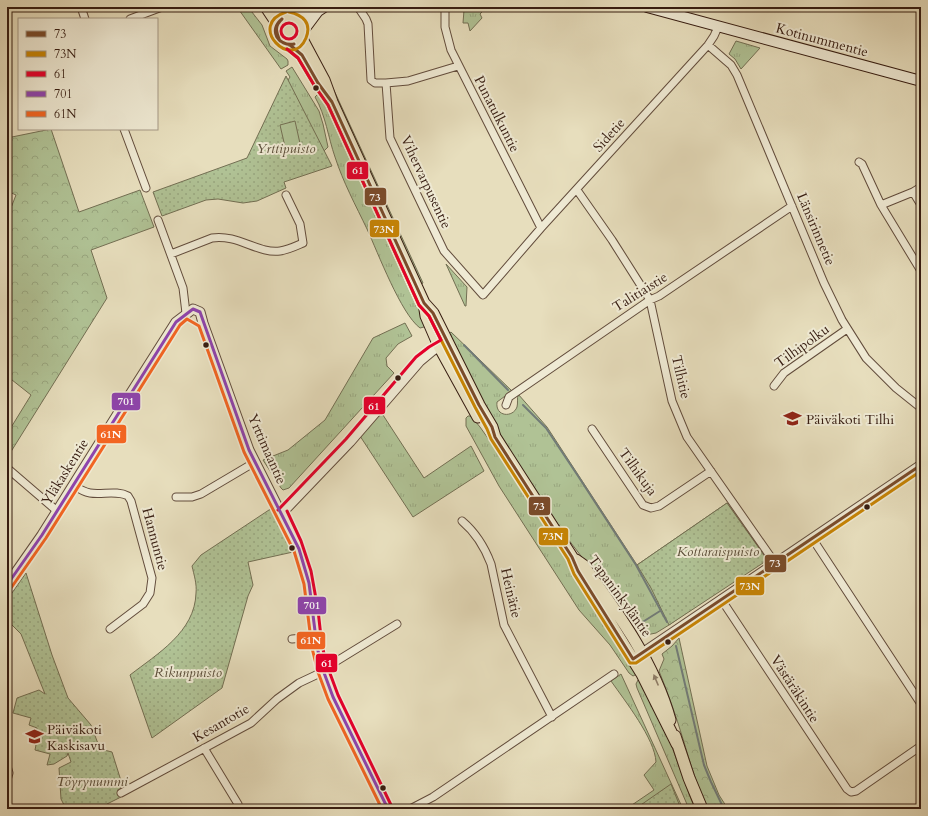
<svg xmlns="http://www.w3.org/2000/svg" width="928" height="816" font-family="Cardo,serif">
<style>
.grass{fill:url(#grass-tufts);stroke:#736f53}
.forest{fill:url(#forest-crowns);stroke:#736f53}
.park{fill:url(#park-dots);stroke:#736f53}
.pitch{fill:#b0c295;stroke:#736f53}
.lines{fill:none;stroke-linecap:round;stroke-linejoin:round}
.stream{stroke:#727b77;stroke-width:2}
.minor-casing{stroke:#624c3c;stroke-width:9}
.tertiary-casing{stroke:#624c3c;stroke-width:11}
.secondary-casing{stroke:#361c11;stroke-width:12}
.primary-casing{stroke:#361c11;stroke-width:13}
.minor{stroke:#efead4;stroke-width:7}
.tertiary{stroke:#efead4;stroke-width:9}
.secondary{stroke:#efead4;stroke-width:10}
.primary{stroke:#e7debd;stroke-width:11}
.bus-1-casing{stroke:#efead4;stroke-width:6}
.bus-2-casing{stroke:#efead4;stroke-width:6}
.bus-3-casing{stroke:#efead4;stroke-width:6}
.bus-4-casing{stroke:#efead4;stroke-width:6}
.bus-5-casing{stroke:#efead4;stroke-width:6}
.bus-1{stroke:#7a4b2a;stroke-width:3}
.bus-2{stroke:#c78404;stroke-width:3}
.bus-3{stroke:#e4002b;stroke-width:3}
.bus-4{stroke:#8e44ad;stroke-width:3}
.bus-5{stroke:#f26522;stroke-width:3}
.oneway{fill:#8e7d67}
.bus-dot{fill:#361c11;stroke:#efead4;stroke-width:1.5}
.labels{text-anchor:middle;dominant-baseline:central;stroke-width:4;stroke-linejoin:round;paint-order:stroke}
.street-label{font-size:14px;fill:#361c11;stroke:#efead4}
.park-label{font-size:14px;font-style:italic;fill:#5b4e39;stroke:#efead4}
.poi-label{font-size:14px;fill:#361c11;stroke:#efead4;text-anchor:start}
.line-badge{stroke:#efead4;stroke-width:1.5}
.badge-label{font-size:11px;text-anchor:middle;font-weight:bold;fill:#fff}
</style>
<defs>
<pattern id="grass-tufts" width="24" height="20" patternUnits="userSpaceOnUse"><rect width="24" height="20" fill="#b0c295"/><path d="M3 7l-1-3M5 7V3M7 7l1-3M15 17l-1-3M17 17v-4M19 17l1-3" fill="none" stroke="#98a67f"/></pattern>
<pattern id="forest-crowns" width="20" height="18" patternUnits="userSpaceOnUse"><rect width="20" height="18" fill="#b0c295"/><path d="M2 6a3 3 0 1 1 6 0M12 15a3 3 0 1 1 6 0" fill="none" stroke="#98a67f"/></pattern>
<pattern id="park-dots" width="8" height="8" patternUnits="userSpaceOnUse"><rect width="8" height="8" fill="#b0c295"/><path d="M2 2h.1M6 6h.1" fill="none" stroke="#98a67f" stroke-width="1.8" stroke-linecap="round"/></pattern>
</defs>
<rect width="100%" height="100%" fill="#e7debd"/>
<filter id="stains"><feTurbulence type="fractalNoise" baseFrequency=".005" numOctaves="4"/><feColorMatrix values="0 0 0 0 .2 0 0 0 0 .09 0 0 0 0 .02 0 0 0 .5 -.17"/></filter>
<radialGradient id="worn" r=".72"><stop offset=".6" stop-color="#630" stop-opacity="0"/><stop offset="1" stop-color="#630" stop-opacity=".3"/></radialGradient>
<!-- grass -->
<path class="grass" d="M237,7H248L262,25L270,46L287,59L288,61V65L281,69Z
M469,7H484V10L480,14L482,18L470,31L468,23H463L464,10L469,11Z
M736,41L760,48L741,69L735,59L729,54Z
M292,67L319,111L323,124L328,147L324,151L315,156L291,106L288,80L290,77L286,71Z
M332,86L423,283L420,285L330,87Z
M319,93L327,103L428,326L420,328C401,314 378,253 367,229C356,206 343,182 335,157C328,137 326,116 315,97Z
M446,264L467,287L466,306H465Z
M405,323L412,336L398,344L386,358L387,366L394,373L289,488L283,490L281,488L263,460L288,450L325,420L373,338Z
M451,332L512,391L497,402C495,417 513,418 517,407C518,403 517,399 518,394L547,427L637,565L727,503L766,558L763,563L761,561L669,625L656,633L646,635L642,632L609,586L597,577L565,535L516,461L482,403L447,335Z
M381,412L424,478L471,446L484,471L413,517L360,436Z
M468,416H471L480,427L509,468L580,579L637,674L633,676L629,673L610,645L579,610L499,486L466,426V418Z
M621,674L683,809H626L654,790L644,775L656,762C655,739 625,701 611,681Z
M638,680H640L667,733L689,794L695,809H689L637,688L636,684Z"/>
<!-- forest -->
<path class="forest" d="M51,129L79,212L140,190L154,227L91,250L107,298L7,458V434L31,395L7,376V218L16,195L7,191V138Z
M679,638L707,766L719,795L728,809H708C697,787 690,762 683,739C676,716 668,693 659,671L664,659L662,654L672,646Z"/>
<!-- park -->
<path class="park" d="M286,76L332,166L284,182L286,188L257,201L243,203L218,199L206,200L162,216L153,192L247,158Z
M727,503L766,558L763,563L669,625L651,588L637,565Z
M272,508L284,531L293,552L248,562L253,585L248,596L222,688L152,738L130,675C157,654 195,632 196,593C197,584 194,575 192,566L201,555Z
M26,573L52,655L68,698L91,725L100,749L112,752L122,784L119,792L121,797L107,804L106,809H66L61,799L59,768L71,762L68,753L67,756L54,764L47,765L50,754L35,750L36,745L33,744L37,728L29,725L31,718L13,713L17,698L39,690L45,694L21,634L7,620V600Z
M671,784L681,809H635Z"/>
<!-- pitch -->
<path class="pitch" d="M295,121L301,148L286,151L280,125Z"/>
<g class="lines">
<!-- stream -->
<path class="stream" d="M464,345L508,390
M523,405L546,428L578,476L636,565L667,622
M641,623L660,611
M676,646L704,765L711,782L724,809"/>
<defs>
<path id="minor" d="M81,7L85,19
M358,7L366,19L368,24L371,80L375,83H386L390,138L444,251L483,295L541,228L708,45L714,36L718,27
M445,7V27L451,50L541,228
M130,19L162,7
M708,45L731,65L737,75L824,283L842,320L866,358L896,388L921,408
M386,83L408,81L458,66
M124,129L146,188
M859,162L862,164L881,205L921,271
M577,190L612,240L650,300L672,401L687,437L775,563
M913,192L921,205
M881,205L913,192L921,187
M158,220L183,288L186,313
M171,254L212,238C238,234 258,254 280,251C288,250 296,246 303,243L300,224L286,195
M774,386L784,373L847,329
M506,405L509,397L650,300L659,296L792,206
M592,429L643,505L651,508L659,506L711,471
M7,468L57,511
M73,485C79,489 84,492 90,493C102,495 117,490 128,496L131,501L152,578L150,593L143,604L110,629
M176,497H192L201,494L250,465L255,463
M462,521C475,532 485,548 491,564L504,625L552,717
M812,538L921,704
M721,599L847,789L851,792L856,791L921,746
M292,639L315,637
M204,748L238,804
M7,766L9,773L7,780
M121,793L251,723L277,699L299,683L316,675L327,667L397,624
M410,809L433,797L614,674"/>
<path id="tertiary" d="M282,513L350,442L420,361L432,351L445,343
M7,585L42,535L124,404L176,322L193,309L200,312L203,323L249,450L299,549L309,583L317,647L323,670L333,697L388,809
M638,656L921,465"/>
<path id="secondary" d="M647,7L921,81
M294,18L318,11
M303,31L318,11L324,7"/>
<path id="primary" d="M266,7L274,19L277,25
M276,7L288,17L297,20C312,32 296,52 280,41L276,32C276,24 280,19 288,17
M301,37L324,80L332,102L424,303L426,316L439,346L478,417
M290,45L302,55L313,74
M424,303L433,313L479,405L492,427L495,437L572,557L578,571L642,674L677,744
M576,560L583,565C618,613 654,662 670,720
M675,736L689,778L702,809"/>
</defs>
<!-- minor casing -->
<use href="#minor" class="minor-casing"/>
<!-- tertiary casing -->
<use href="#tertiary" class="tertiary-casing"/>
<!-- secondary casing -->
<use href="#secondary" class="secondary-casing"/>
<!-- primary casing -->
<use href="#primary" class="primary-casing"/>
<!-- minor -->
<use href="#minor" class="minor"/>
<!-- tertiary -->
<use href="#tertiary" class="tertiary"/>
<!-- secondary -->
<use href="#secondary" class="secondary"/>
<!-- primary -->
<use href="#primary" class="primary"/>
<defs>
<path id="bus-1" d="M282,19C274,26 276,32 280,41L289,45L294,44
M282,19C268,30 278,47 294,44
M290,45L302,55L318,83L332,102L424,303L433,313L479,405L492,427L495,437L572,557L578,571L633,659L921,465"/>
<path id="bus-2" d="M286,12C246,25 292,72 306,38C312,23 303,15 289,12
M287,49L298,58L314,85L328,105L419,305L429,316L475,407L487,429L491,439L568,559L574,574L630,663H636L921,471"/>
<path id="bus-3" d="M281 31a8 8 0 1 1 16 0a8 8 0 1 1-16 0Z
M278,510L346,439L416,357L429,347L441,340L429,316L419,305L328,105L314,85L298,58L287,49
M287,511L301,541L311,571L318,610L322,646L328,668L338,695L392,807"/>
<path id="bus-4" d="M7,585L42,535L176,322L193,309L200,312L249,450L299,549L309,583L317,647L323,670L333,697L388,809"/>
<path id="bus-5" d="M11,588L46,538L180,325L187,319L199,326L244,452L294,551L304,584L312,648L318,672L328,699L382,809"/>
</defs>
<!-- bus-1 casing -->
<use href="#bus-1" class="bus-1-casing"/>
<!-- bus-2 casing -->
<use href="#bus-2" class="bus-2-casing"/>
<!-- bus-3 casing -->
<use href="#bus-3" class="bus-3-casing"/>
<!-- bus-4 casing -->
<use href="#bus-4" class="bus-4-casing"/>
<!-- bus-5 casing -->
<use href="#bus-5" class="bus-5-casing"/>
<!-- bus-1 -->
<use href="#bus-1" class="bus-1"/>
<!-- bus-2 -->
<use href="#bus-2" class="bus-2"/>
<!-- bus-3 -->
<use href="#bus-3" class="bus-3"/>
<!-- bus-4 -->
<use href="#bus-4" class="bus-4"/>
<!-- bus-5 -->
<use href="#bus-5" class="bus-5"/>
</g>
<!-- one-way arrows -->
<defs><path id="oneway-solid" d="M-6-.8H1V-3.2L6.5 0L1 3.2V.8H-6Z"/></defs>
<use class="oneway" href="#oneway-solid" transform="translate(656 680) rotate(-113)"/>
<!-- icons -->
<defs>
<symbol id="school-bare" viewBox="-9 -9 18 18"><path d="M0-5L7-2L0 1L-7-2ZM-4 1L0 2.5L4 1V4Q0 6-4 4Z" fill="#8f2418" stroke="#efead4" stroke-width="2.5" paint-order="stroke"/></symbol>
</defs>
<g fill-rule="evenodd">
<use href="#school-bare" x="780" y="406" width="25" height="25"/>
<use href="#school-bare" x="22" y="724" width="25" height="25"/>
</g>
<!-- markers -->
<g class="bus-dot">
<circle cx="316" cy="88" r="3.5"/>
<circle cx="206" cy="345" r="3.5"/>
<circle cx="398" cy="378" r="3.5"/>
<circle cx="867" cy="507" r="3.5"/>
<circle cx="292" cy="548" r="3.5"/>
<circle cx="668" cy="642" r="3.5"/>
<circle cx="383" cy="788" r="3.5"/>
</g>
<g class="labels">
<!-- street labels -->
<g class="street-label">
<text transform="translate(822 40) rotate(15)">Kotinummentie</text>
<text transform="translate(497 114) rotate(63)">Punatulkuntie</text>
<text transform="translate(609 135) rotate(-48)">Sidetie</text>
<text transform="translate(426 182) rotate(65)">Vihervarpusentie</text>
<text transform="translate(816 229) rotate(67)">Länsirinnetie</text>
<text transform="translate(640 292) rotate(-32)">Talitiaistie</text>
<text transform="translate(802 346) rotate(-36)">Tilhipolku</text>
<text transform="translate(681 377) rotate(77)">Tilhitie</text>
<text transform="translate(267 449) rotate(66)">Yrttimaantie</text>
<text transform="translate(65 472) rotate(-58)">Yläkaskentie</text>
<text transform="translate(638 472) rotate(54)">Tilhikuja</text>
<text transform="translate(155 539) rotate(75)">Hannuntie</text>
<text transform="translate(511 593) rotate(77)">Heinätie</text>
<text transform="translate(620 596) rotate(54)">Tapaninkyläntie</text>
<text transform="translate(795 689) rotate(57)">Västäräkintie</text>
<text transform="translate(221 723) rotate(-30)">Kesantotie</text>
</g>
<!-- park labels -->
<g class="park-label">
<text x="286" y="148">Yrttipuisto</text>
<text x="718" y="551">Kottaraispuisto</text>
<text x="188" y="672">Rikunpuisto</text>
<text x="92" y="781">Töyrynummi</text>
</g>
<!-- poi labels -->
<g class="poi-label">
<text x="806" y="419">Päiväkoti Tilhi</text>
<text x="47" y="729">Päiväkoti<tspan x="47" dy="16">Kaskisavu</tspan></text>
</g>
</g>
<g class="line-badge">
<rect x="346" y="161" width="23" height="19" rx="4" fill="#e4002b"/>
<rect x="364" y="187" width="23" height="19" rx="4" fill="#7a4b2a"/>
<rect x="369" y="219" width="31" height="19" rx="4" fill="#c78404"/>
<rect x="111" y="392" width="30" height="19" rx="4" fill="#8e44ad"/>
<rect x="363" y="396" width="23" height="19" rx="4" fill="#e4002b"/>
<rect x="96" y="424" width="31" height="20" rx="4" fill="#f26522"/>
<rect x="528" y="496" width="23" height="20" rx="4" fill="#7a4b2a"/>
<rect x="538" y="527" width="31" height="19" rx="4" fill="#c78404"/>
<rect x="764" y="554" width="23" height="19" rx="4" fill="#7a4b2a"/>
<rect x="735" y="576" width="30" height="20" rx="4" fill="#c78404"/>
<rect x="297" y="596" width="30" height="19" rx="4" fill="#8e44ad"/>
<rect x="296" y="631" width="30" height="19" rx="4" fill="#f26522"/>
<rect x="315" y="653" width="23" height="20" rx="4" fill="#e4002b"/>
</g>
<g class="badge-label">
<text x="358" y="174">61</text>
<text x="375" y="201">73</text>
<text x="384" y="233">73N</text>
<text x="126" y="405">701</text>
<text x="374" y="410">61</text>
<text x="111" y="438">61N</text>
<text x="539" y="510">73</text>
<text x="553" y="540">73N</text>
<text x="775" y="567">73</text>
<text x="750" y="590">73N</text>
<text x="312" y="609">701</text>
<text x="311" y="644">61N</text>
<text x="327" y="667">61</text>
</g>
<!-- margin -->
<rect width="928" height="816" fill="none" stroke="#e7debd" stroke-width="24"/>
<rect x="8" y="8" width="912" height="800" fill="none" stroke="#361c11" stroke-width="2"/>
<rect x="12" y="12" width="904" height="792" fill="none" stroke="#361c11"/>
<!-- legend -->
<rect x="18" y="18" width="140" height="112" fill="#efead4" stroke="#a59886"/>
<rect x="26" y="31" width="20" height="6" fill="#7a4b2a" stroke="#a59886"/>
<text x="54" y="38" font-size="12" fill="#361c11">73</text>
<rect x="26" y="51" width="20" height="6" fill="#c78404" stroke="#a59886"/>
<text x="54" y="58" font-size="12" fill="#361c11">73N</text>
<rect x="26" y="71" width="20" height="6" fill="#e4002b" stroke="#a59886"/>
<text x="54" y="78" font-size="12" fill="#361c11">61</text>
<rect x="26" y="91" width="20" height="6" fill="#8e44ad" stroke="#a59886"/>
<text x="54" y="98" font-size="12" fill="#361c11">701</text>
<rect x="26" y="111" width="20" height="6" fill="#f26522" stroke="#a59886"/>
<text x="54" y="118" font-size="12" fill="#361c11">61N</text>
<rect width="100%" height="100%" filter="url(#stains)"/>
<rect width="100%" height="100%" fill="url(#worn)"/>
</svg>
